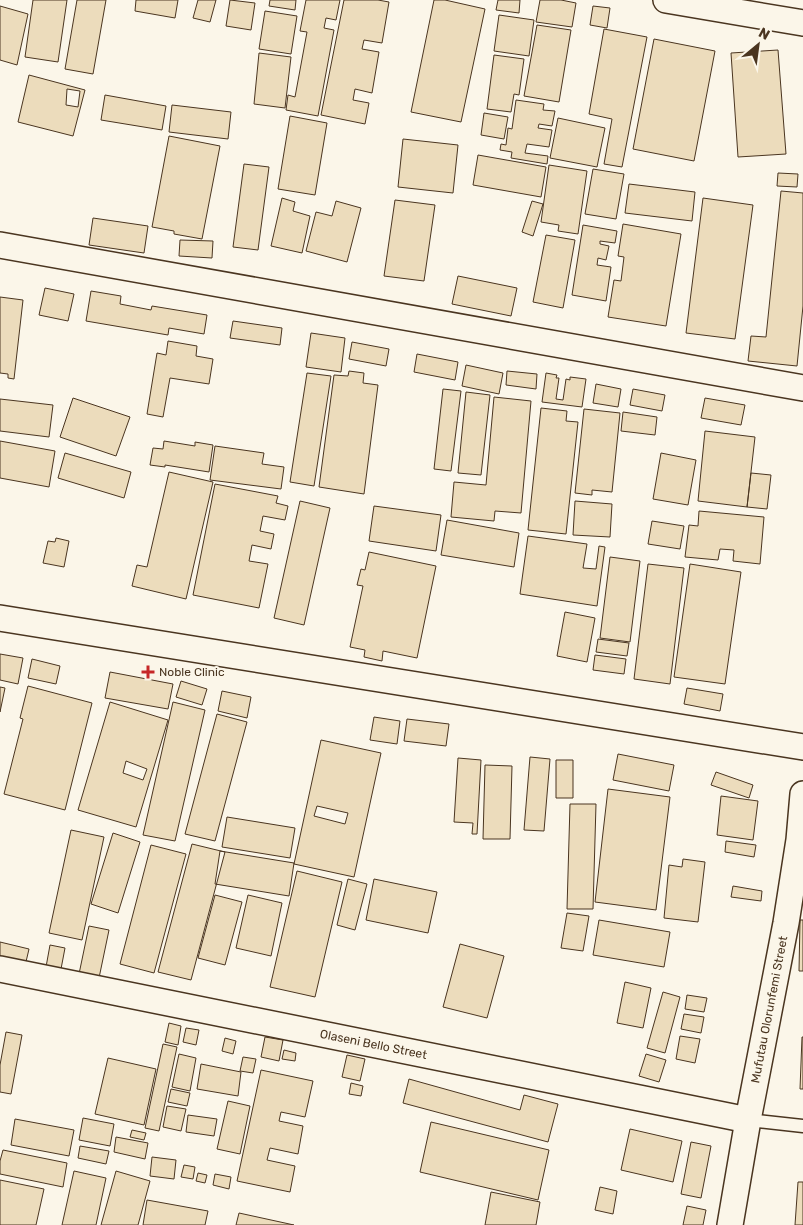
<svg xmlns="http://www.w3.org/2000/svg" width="803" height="1225" font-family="Rubik,sans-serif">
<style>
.building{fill:#ecdcbc;stroke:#4a3520;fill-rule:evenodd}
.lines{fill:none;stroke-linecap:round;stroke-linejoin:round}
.lane-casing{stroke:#4a3520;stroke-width:15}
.street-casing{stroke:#4a3520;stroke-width:28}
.lane{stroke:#fbf6e9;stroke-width:12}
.street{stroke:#fbf6e9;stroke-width:25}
.poi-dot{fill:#c62828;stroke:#fbf6e9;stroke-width:2}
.labels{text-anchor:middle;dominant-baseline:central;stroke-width:4;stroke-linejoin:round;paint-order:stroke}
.poi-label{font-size:12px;fill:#4a3520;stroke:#fbf6e9;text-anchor:start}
.street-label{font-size:12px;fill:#4a3520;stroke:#fbf6e9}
</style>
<rect width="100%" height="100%" fill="#fbf6e9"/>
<!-- building -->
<path class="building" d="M33,0H67L58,62L25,57Z
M77,0H106L93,74L65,69Z
M136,0H178L175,18L135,11Z
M198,0H216L210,22L193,18Z
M230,0L255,3L251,30L226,26Z
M270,0H296L295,10L269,6Z
M306,0H340L336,20L326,18L324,28L334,30L318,116L286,110L288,95L295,97L307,32L300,31Z
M344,0H378L389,2L382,43L364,40L362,49L379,52L372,93L355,89L353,100L369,103L365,124L321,115Z
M434,0H445L485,9L461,122L411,112Z
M498,0H520L519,13L496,10Z
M540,0H561L576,3L572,27L536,22Z
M0,6L28,14L17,65L0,60Z
M593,6L610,8L607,28L590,25Z
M265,11L297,16L291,54L259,49Z
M499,15L534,20L529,56L494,51Z
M537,25L571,30L559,102L524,96Z
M604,29L647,37L622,167L604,164L612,119L589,114Z
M654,39L715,51L694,161L633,149Z
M778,50L786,154L738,157L731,53Z
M259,53L291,57L285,108L254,104Z
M494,55L524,59L519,95L514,94L511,112L487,109Z
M29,75L85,90L73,136L18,122ZM67,89L80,91L78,107L66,105Z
M105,95L166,106L162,130L101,120Z
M516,100L544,104L543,110L555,111L552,126L539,124L538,128L552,130L549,147L527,144L525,153L548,156L547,164L511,158L512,152L500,150L501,144L506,145L508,128L512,129Z
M172,105L231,112L228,139L169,132Z
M484,113L508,117L504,139L481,135Z
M290,116L327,123L315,195L278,189Z
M558,118L605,128L597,167L550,158Z
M169,136L220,146L202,239L174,234V231L152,227Z
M403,139L458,145L453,193L398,187Z
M478,155L546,167L541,197L473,185Z
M244,164L269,167L258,250L233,247Z
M549,165L587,171L578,234L558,231L559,225L541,222Z
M593,169L624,174L616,219L585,214Z
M778,173L798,174L797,187L777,186Z
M629,184L695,192L692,221L625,213Z
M781,191L803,193V306L797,366L748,361L751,336L766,337Z
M282,198L295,202L293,211L310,216L302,253L271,246Z
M703,198L753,205L735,339L686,333Z
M395,200L435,205L424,281L384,276Z
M336,201L361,208L347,262L306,251L316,212L332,216Z
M532,201L543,204L533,236L522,232Z
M93,218L148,226L144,253L89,245Z
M623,224L681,234L666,326L608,317L614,280L621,281L624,257L618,256Z
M583,225L617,231L615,243L600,241V244L609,246L606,260L598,258L597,265L611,267L606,301L572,295Z
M546,235L575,240L563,308L533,302Z
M180,240L213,241L212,258L179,256Z
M458,276L517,288L511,316L452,304Z
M45,288L74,294L68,321L39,315Z
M91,291L121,296L120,304L151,310L152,306L207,315L204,334L169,328L168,335L86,321Z
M0,297L23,300L14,379L8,378V374L0,373Z
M233,321L282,328L280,345L230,338Z
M311,333L345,338L341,372L306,367Z
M168,341L197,346L196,356L213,359L209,384L170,378L163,417L147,414L157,353L166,355Z
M352,342L389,349L386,366L349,359Z
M417,354L458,362L455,380L414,372Z
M466,365L503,373L499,394L462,386Z
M349,371L364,373L363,383L378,385L364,494L319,487L334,375L348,376Z
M507,371L537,374L536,389L506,385Z
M307,373L331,376L314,486L290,482Z
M546,373L557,375L556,378H559L556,399L563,400L566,379L570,380V377L586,379L582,407L542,402Z
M596,384L621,389L618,407L593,403Z
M443,389L461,391L451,471L434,469Z
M633,389L665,395L662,411L630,405Z
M466,392L490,395L481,475L458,473Z
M494,397L531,401L521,513L495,511L494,521L451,517L454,482L486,485Z
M73,398L130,417L116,456L60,437Z
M705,398L745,405L741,425L701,418Z
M0,399L53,405L49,437L0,431Z
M541,408L567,411L566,421L578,422L566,534L528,530Z
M584,409L620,413L612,492L592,490V495L575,493Z
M623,412L657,417L655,435L621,431Z
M705,431L755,437L747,507L698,501Z
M0,441L55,451L49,487L0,478Z
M164,441L195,446V442L213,445L209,472L165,465V467L150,465L153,448L163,449Z
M215,446L264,453L262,464L284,467L281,489L210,480Z
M65,453L131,472L124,498L58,478Z
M661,453L696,460L688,505L653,499Z
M169,472L213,482L186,599L132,586L137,565L147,567Z
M751,473L771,475L767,509L747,507Z
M215,484L278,496L276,503L288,506L285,520L263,516L260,531L274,534L271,549L252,545L249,561L268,564L259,608L193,595Z
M300,501L330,508L304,625L274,618Z
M575,501L612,504L610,537L573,535Z
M374,506L441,515L436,551L369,541Z
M699,511L764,517L760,564L733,561L734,550L720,549L718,560L685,557L689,525L698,526Z
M447,520L519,533L514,567L441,555Z
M652,521L684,526L680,549L648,544Z
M528,536L587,544L583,568L596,569L599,546L605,547L597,606L520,594Z
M56,538L69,541L64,567L43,563L48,541L55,542Z
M369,552L436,566L417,658L383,651L382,661L364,657L365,650L350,647L363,586L357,585L361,569L365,570Z
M610,557L640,561L630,642L600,638Z
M648,564L684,568L670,684L634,679Z
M690,564L741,572L725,684L674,677Z
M565,612L595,618L587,662L557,656Z
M598,639L629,643L627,656L596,652Z
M0,654L23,658L18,684L0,680Z
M595,655L626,659L624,674L593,670Z
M32,659L60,666L56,684L28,678Z
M110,672L173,684L168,709L105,698Z
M181,681L207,689L202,705L176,697Z
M28,686L92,703L65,810L4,794L23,719L20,718Z
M0,687L5,688L0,712Z
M687,688L723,694L720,711L684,704Z
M222,691L251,697L247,718L218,711Z
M110,702L168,720L136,827L78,810ZM126,761L147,769L143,780L123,773Z
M173,702L205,710L175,841L143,835Z
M217,714L247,722L215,841L185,834Z
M374,717L400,721L397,744L370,740Z
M407,719L449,724L446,746L404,741Z
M321,740L381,753L354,877L294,864ZM317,806L348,813L345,824L314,816Z
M618,754L674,765L669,791L613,780Z
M530,757L550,759L544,831L524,830Z
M458,758L481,760L477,834H472L473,823L454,822Z
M556,760H573V798H556Z
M485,765L512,766L510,839H483Z
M716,772L753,785L749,798L711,785Z
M608,789L670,797L656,910L595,902Z
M721,796L758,801L753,840L717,835Z
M570,804H596L593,909H567Z
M227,817L295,828L290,858L222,847Z
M71,830L104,837L82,940L49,933Z
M113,833L140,842L118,913L91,904Z
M726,841L756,845L754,857L725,852Z
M192,844L225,852L191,980L158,972Z
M151,845L186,854L154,973L120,964Z
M220,851L294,863L289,896L215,884Z
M683,859L705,862L698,922L664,918L669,865L682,867Z
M297,871L342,882L315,997L270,987Z
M348,879L367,884L355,930L337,925Z
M374,879L437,892L428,933L366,920Z
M733,886L762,891L761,901L731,897Z
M215,895L242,902L225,965L198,958Z
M248,895L282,903L271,956L236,948Z
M567,913L589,916L583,951L561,948Z
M599,920L670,932L664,967L593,955Z
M800,920H803V971H799Z
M89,926L109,930L99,978L79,974Z
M0,942L29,949L25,966L0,960Z
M460,944L504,956L487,1018L443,1007Z
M50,945L65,948L61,969L46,967Z
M625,982L651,988L643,1028L617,1023Z
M663,992L680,997L665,1053L647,1048Z
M687,995L707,998L704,1012L685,1009Z
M684,1014L704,1017L701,1033L681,1029Z
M169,1023L181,1026L178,1045L165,1042Z
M186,1028L199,1030L196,1045L183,1042Z
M6,1032L22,1035L11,1094L0,1092V1065Z
M680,1036L700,1039L695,1063L676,1059Z
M265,1037L283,1040L279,1061L261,1057Z
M802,1037H803V1089H800Z
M225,1038L236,1041L233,1054L222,1051Z
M163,1044L177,1047L159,1131L145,1128Z
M284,1050L296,1053L295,1061L282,1059Z
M179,1054L196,1058L190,1091L172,1087Z
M646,1054L666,1060L659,1082L639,1076Z
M347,1055L365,1059L360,1081L342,1077Z
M243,1057L256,1059L253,1073L240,1071Z
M108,1058L156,1069L144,1125L95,1114Z
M201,1064L241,1072L238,1096L197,1089Z
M261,1070L313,1081L305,1117L281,1112L279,1121L303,1126L298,1154L270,1148L267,1160L295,1166L290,1192L237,1181Z
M409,1079L520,1110L524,1095L558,1104L548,1142L403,1103Z
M351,1083L363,1086L361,1096L349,1094Z
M171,1089L190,1093L187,1106L168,1102Z
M228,1101L250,1106L240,1154L217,1149Z
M167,1106L186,1109L181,1131L163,1127Z
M188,1115L217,1119L214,1136L186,1132Z
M83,1118L114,1124L110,1146L79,1140Z
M15,1119L74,1130L69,1156L11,1145Z
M431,1122L549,1150L538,1200L420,1172Z
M630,1129L682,1141L673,1182L621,1170Z
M132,1130L146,1133L144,1140L130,1137Z
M116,1137L148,1143L145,1159L114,1152Z
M691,1142L711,1146L701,1198L681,1194Z
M80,1146L109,1151L106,1164L78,1158Z
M3,1150L67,1163L63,1187L0,1174V1161Z
M152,1157L176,1160L174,1179L150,1176Z
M184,1165L195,1167L193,1179L181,1177Z
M74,1171L106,1178L96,1225H62Z
M116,1171L150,1181L138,1225H101Z
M198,1173L207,1175L205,1183L196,1181Z
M215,1174L231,1177L229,1189L213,1185Z
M0,1180L44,1189L36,1225H0Z
M798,1182H803V1225H795Z
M600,1187L617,1191L613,1214L595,1210Z
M491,1192L540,1202L536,1225H485Z
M147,1200L208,1211L205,1225H143Z
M687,1206L706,1210L703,1225H683Z
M239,1213L294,1225H236Z"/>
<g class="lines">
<defs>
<path id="lane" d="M748,1120L803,1126"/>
<g id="street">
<path d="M666,0L803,23"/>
<path d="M0,245L803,388"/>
<path d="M0,618L803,747"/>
<path id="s1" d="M0,969L748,1120"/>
<path id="s2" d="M730,1225L748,1120L786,923L799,840L803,794"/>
</g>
</defs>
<!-- lane casing -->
<use href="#lane" class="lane-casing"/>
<!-- street casing -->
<use href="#street" class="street-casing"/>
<!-- lane -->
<use href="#lane" class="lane"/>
<!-- street -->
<use href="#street" class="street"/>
</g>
<!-- markers -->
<path class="poi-dot" d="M145.5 664.5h5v5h5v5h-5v5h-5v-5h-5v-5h5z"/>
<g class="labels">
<!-- poi labels -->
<g class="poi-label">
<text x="159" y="672">Noble Clinic</text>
</g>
<!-- street labels -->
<g class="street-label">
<text stroke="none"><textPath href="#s2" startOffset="219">Mufutau Olorunfemi Street</textPath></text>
<text stroke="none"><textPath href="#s1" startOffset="381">Olaseni Bello Street</textPath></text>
</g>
</g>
<!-- north arrow -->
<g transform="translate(758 45) rotate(29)" stroke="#fbf6e9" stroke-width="4" paint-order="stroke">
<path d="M0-4L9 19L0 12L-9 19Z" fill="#4a3520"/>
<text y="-8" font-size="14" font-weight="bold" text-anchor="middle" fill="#4a3520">N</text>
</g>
</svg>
